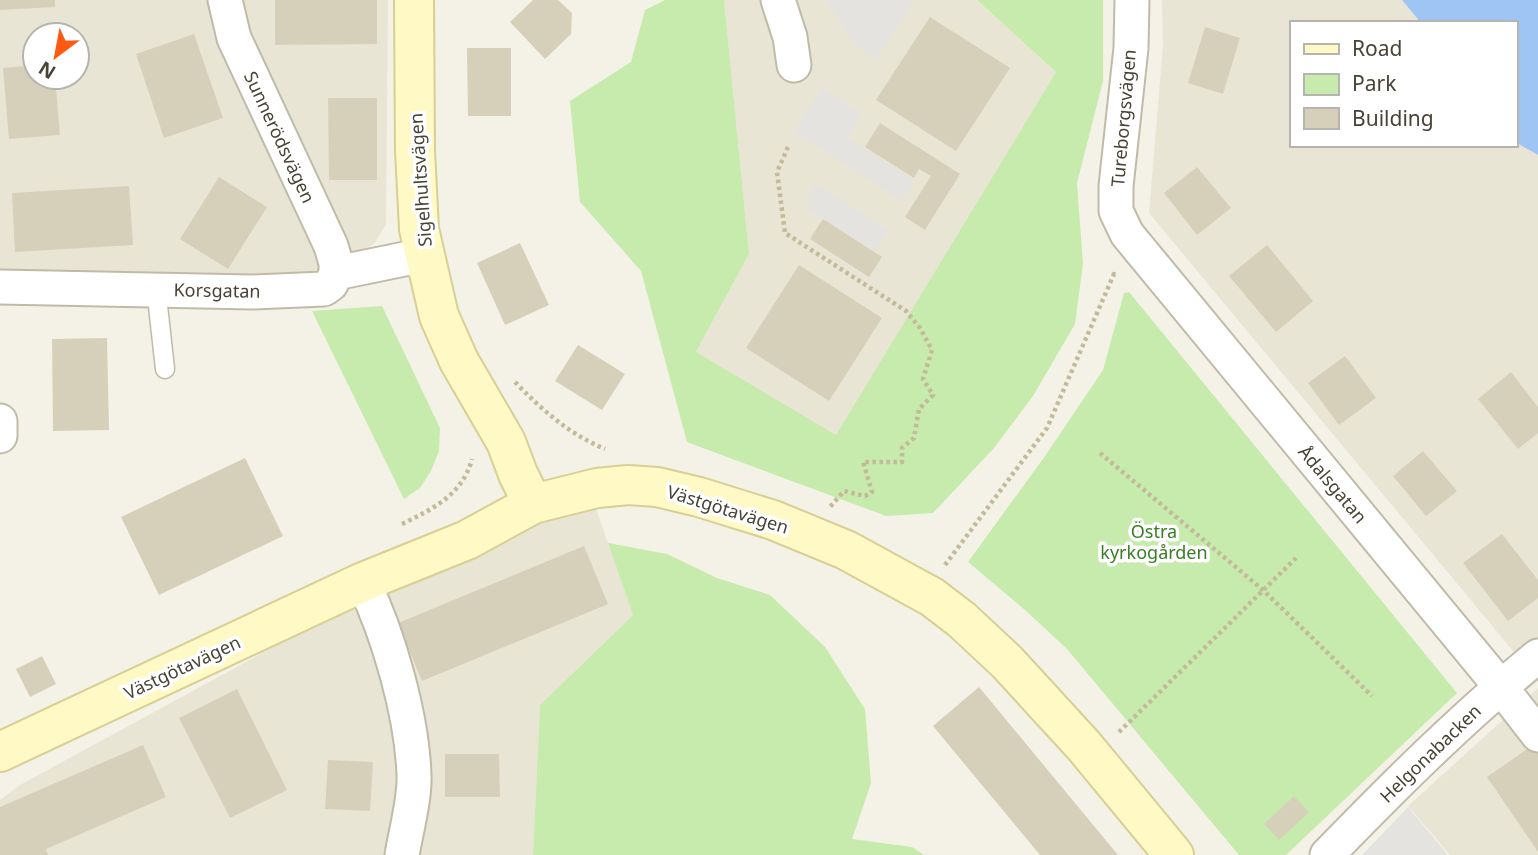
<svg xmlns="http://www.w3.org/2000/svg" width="1538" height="855" font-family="'Noto Sans',sans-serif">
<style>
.residential{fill:#e8e5d4;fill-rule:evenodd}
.green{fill:#c6ebad}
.parking{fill:#e5e3df}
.water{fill:#9fc5f4}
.building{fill:#d6d0bb}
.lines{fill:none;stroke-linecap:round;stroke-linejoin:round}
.lane-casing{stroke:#c0bba8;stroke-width:21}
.street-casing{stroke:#c0bba8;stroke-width:37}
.secondary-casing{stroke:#d7cf94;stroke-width:42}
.path{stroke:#c3ba99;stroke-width:4.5;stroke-dasharray:3.5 3.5;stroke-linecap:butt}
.lane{stroke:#fff;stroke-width:18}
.street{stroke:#fff;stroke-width:33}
.secondary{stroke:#fffac5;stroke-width:38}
.labels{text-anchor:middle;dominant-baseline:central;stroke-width:7;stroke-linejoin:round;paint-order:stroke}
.street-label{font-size:18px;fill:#474335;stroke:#fff}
.park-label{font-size:18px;fill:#397d25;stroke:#fff}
</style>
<rect width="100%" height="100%" fill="#f4f2e6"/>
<!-- residential -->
<path class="residential" d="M0,0H388L386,224L375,243L323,277L0,283ZM35,35H77V77H35Z
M724,0H977L1056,72L836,436L696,352L749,254Z
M1162,0H1402L1421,23H1291V145H1515V142L1538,155V681L1149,213L1163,45Z
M593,500L633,615L540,705L533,855H0V800L20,785L358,601Z
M1538,688V855H1450L1408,806Z"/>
<!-- green -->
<path class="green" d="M665,0H724L749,254L696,352L836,435L1056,72L977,0H1103V81L1077,183L1083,264L1075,324L1033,396L994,448L933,513L886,516L687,442L641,271L580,202L570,101L631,62L645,10Z
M1129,292L1457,693L1286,855H1239L1067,649L1025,610L968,562L1045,456L1103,370L1124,293Z
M382,306L440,428L439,451L431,471L420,488L404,499L312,311Z
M608,543L667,554L717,578L770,595L825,647L865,709L871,783L852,839L912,847L924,855H533L540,705L633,615Z"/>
<!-- parking -->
<path class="parking" d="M826,0H915L876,59L856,46Z
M822,88L862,114L847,138L915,181L902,201L794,131Z
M816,184L888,230L875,251L809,210L807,199Z
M1408,807L1448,855H1362Z"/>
<!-- water -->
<path class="water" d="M1402,0H1538V155L1515,142V23H1421Z"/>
<!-- building -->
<path class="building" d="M0,0H55V7L0,10Z
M275,0H377V44L275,45Z
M533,0H558L572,13L571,34L545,59L510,22Z
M930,17L1010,68L956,151L876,100Z
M1205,27L1240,38L1223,94L1188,83Z
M194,34L223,118L164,138L136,54Z
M467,48H511V116H468Z
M35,65V77H55L60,135L9,139L3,68Z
M328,98H377V180H329Z
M880,123L960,174L925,230L905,217L931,176L919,169L914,178L865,147Z
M1197,167L1231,208L1197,235L1164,193Z
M219,177L267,207L228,269L180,239Z
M129,186L133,245L15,252L12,193Z
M823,219L882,257L869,277L810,239Z
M520,243L549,305L505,325L477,263Z
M1267,245L1313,301L1276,332L1229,276Z
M799,265L882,318L829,401L746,348Z
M107,338L109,430L53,431L52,339Z
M578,345L625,374L602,410L555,381Z
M1345,356L1376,398L1339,425L1308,383Z
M1511,372L1538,407V433L1518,449L1478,399Z
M1423,451L1457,491L1426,516L1393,476Z
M245,458L283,536L159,595L121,517Z
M1502,534L1538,580V598L1508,621L1463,563Z
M584,546L608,604L422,681L398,623Z
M42,656L56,684L30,697L16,669Z
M979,687L1118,855H1040L933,726Z
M237,689L287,790L230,818L179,718Z
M143,745L166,797L46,849L48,855H0V807Z
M1533,745L1538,752V852L1487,777Z
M445,754H499L500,797H445Z
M328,760L373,762L370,811L325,809Z
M1294,796L1309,812L1279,840L1264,824Z"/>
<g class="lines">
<defs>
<path id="lane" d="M156,288L165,369"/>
<path id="street" d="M225,0L234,38L331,246L336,263V273
M778,0L790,37L794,65
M1132,0L1131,48L1116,186V211L1127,234L1500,686L1538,735
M0,287L252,292L324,289L331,284L336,273L424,255
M0,421V436
M363,582C389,635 412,716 414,775C415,799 406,831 402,855
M1327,855C1394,786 1463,717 1538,656"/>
<path id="secondary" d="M414,0L415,151L419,229L439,316L459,361L506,442L518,474L533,504
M0,752L363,582L467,540L533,504L597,488L628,485L657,487L699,497L773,520L846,550L932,597L962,620L1007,662L1084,746L1174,855"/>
</defs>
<!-- lane casing -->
<use href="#lane" class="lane-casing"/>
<!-- street casing -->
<use href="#street" class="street-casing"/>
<!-- secondary casing -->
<use href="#secondary" class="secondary-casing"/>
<!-- path -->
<path class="path" d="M788,147L777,172L785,233L906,311L920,328L932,350L923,379L933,395L919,409L914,438L902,448V462H863L872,492L865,496L844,491L830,507
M515,382C542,410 569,434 605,449
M1100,453L1263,590L1372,696
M402,524C433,509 463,494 472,459
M945,565L1047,428L1114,274L1116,277
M1119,732L1296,558"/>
<!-- lane -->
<use href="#lane" class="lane"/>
<!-- street -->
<use href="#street" class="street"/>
<!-- secondary -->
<use href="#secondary" class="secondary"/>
</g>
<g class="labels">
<!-- street labels -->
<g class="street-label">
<text transform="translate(1123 118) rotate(-85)">Tureborgsvägen</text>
<text transform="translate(280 137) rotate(65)">Sunnerödsvägen</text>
<text transform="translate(420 180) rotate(-94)">Sigelhultsvägen</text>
<text transform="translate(217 290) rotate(1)">Korsgatan</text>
<text transform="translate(1333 484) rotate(50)">Ådalsgatan</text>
<text transform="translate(728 509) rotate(17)">Västgötavägen</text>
<text transform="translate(182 667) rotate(-25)">Västgötavägen</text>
<text transform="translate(1430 753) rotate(-44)">Helgonabacken</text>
</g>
<!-- park labels -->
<g class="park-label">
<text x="1154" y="531">Östra<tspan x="1154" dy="21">kyrkogården</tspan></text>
</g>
</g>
<!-- legend -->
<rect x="1290" y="21" width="228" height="126" fill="#ffffff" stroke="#b5b4ae" stroke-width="2"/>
<rect x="1304" y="44" width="35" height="10" fill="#fffac5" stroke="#b5b4ae" stroke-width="2"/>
<text x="1352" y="56" font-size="21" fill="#474335">Road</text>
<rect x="1304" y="74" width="35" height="21" fill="#c6ebad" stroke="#b5b4ae" stroke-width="2"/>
<text x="1352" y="91" font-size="21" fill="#474335">Park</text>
<rect x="1304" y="108" width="35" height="21" fill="#d6d0bb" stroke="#b5b4ae" stroke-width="2"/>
<text x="1352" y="126" font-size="21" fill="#474335">Building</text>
<!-- north arrow -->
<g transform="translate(56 56) rotate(212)"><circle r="33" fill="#ffffff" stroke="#b5b4ae" stroke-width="2"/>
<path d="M0-5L12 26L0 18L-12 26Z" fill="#ff5912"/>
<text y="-10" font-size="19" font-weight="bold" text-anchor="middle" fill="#474335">N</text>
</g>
</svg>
